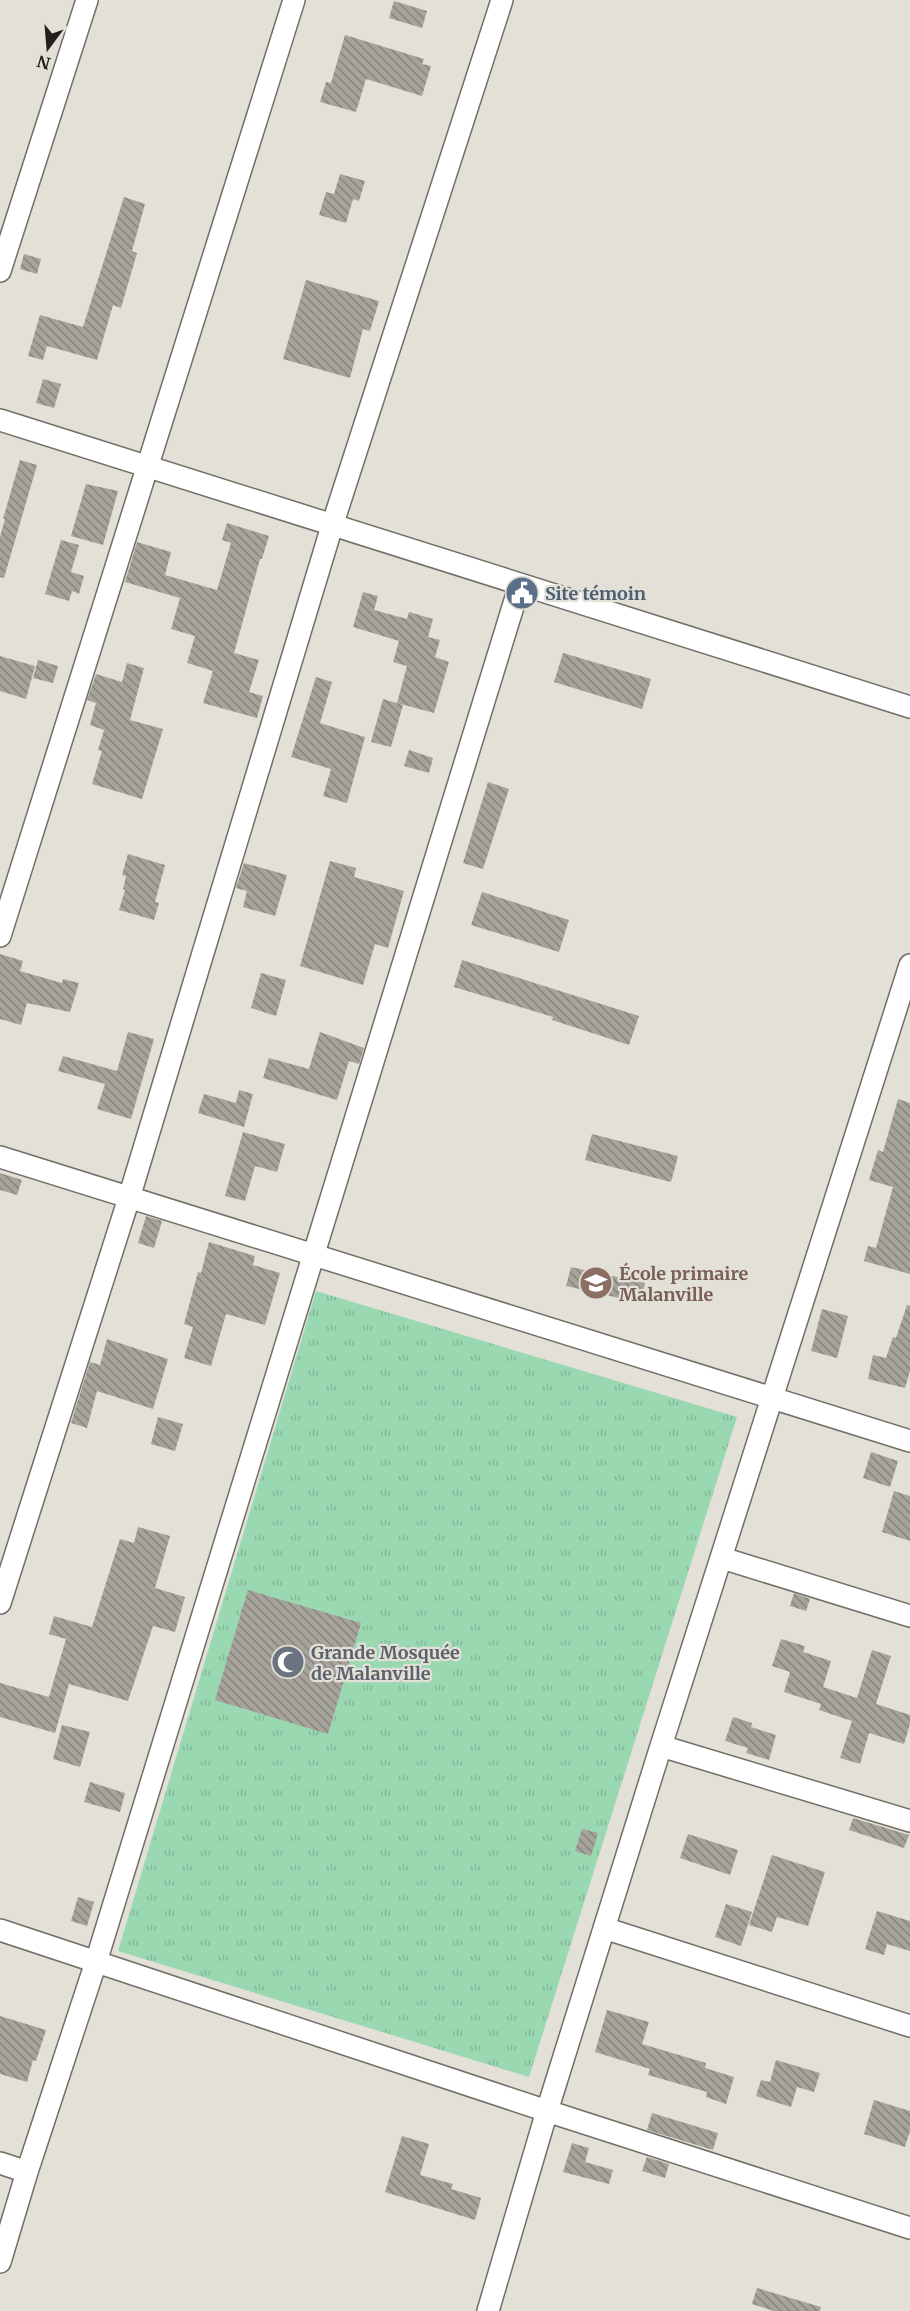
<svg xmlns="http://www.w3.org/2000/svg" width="910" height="2311" font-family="Merriweather,serif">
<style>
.grass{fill:url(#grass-tufts)}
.building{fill:url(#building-back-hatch)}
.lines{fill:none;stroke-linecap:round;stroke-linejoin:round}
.minor-casing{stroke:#706e66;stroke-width:24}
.minor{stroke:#fff;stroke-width:21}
.labels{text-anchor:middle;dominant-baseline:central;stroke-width:4.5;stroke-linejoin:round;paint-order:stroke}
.service-label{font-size:18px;font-weight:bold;fill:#4e5e75;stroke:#e2e0d7;text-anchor:start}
.education-label{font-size:18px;font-weight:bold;fill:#785e54;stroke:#e2e0d7;text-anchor:start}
.worship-label{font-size:18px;font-weight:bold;fill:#5b616d;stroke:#e2e0d7;text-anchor:start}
</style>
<defs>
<pattern id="grass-tufts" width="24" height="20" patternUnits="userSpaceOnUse" patternTransform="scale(1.5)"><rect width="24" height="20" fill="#9ad8b1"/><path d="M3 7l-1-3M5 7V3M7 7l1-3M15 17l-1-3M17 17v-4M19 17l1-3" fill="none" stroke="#84b998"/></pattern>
<pattern id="building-back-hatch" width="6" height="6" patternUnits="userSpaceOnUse" patternTransform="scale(1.5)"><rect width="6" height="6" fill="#a5a39a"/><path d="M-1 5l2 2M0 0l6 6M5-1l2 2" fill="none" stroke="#86847d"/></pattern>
</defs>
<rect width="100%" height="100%" fill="#e2e0d7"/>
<!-- grass -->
<path class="grass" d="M316,1291L737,1417L529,2077L118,1951Z"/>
<!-- building -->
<path class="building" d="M394,1L427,11L422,28L389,18Z
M345,35L424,59L422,64L431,66L422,96L366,79L356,112L320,102L326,82L331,83Z
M340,174L365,181L359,201L353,199L346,223L319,215L326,192L334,194Z
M124,197L145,204L132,251L137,253L121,308L113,305L97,360L47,346L43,360L28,356L40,315L83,327Z
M24,254L41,259L37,274L20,269Z
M306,280L379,301L370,331L363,329L350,378L283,359Z
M43,379L61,384L54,408L36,403Z
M20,460L37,465L4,578L0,577V537L5,519H3Z
M86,484L118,491L103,545L71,536Z
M227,523L269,536L262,559H260L234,653L259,660L249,692L263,696L257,718L203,703L213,671L187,663L195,636L171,629L180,598L125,582L137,542L171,552L165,575L217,590L231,543L222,540Z
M61,540L79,545L71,572L84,576L79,594L72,591L69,601L45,594Z
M363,592L378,596L374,610L407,619L409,612L433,619L428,637L440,640L435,657L449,662L434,713L397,703L407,666L393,662L399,641L353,627Z
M563,653L651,679L642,709L554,682Z
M0,656L35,666L26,699L0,691Z
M38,660L58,666L53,683L33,678Z
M127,663L144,668L130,720L163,729L142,799L92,784L102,751L98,750L104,730L90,725L96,703L87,700L96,674L122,682Z
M316,677L332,682L320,723L365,737L347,803L323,796L331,769L291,757Z
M383,699L403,705L391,747L371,742Z
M409,750L433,758L429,773L404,766Z
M488,782L509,789L483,869L463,863Z
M128,854L165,865L155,902L159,903L154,920L119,910L125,890L123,889L126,876L122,875Z
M330,861L356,868L354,877L404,891L388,948L375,944L363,985L300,966Z
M244,863L287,875L275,916L243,907L247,891L236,888Z
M482,892L569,920L559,952L471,925Z
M0,954L23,961L20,971L62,983L63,979L79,983L70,1012L27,1003L21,1025L0,1019Z
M462,960L639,1016L629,1045L552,1020L553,1017L454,987Z
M261,973L286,980L276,1016L251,1008Z
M128,1032L154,1039L131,1119L97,1109L105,1084L58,1071L63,1056L117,1071Z
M320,1032L364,1048L359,1064L349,1061L337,1100L263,1078L269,1058L309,1069Z
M239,1090L253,1094L244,1127L198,1113L204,1094L236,1103Z
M898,1099L910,1103V1274L864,1261L868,1246L876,1248L893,1187L869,1180L878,1150L883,1152Z
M243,1132L285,1144L277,1172L255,1166L245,1201L225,1196Z
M592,1134L678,1156L671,1182L585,1160Z
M0,1173L22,1180L17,1195L0,1190Z
M146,1216L162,1221L154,1248L138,1243Z
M209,1242L255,1256L253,1265L280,1273L265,1325L226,1314L211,1366L184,1358L193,1327L184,1324L198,1272L201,1273Z
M571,1267L645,1283L641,1303L566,1286Z
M907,1305L910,1306V1371L905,1388L868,1379L873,1355L886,1358L893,1337L896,1338Z
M822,1309L848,1316L837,1358L811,1351Z
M107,1339L168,1359L153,1409L97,1391L87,1428L71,1423L90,1362L100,1365Z
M158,1417L183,1424L175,1451L151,1444Z
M871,1452L898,1461L890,1487L863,1478Z
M894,1491L910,1496V1541L882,1532Z
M138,1527L170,1536L155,1588L185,1597L175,1632L153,1626L128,1701L69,1684L55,1733L0,1717V1683L49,1697L66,1639L49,1634L54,1616L92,1627L120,1539L134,1543Z
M248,1590L361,1623L328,1734L215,1700Z
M794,1593L810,1599L806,1611L790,1606Z
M781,1639L805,1646L803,1652L831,1661L823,1687L857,1698L872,1650L891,1656L876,1704L910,1715V1724L904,1744L869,1733L860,1764L840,1758L852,1721L819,1710L821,1704L784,1692L790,1672L772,1666Z
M733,1717L752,1723L751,1727L776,1735L769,1760L746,1753L748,1748L725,1741Z
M62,1725L90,1732L80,1767L53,1759Z
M90,1782L125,1793L120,1812L84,1802Z
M853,1818L909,1835L904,1848L849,1830Z
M582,1829L598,1833L591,1856L575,1851Z
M688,1834L738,1850L730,1875L680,1858Z
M772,1855L825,1872L808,1926L777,1917L772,1932L749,1925Z
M78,1897L94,1902L87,1926L71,1921Z
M726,1904L752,1912L741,1946L715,1937Z
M877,1911L910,1921V1951L887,1944L884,1955L865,1949Z
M607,2010L649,2022L642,2044L706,2063L705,2068L734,2077L726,2104L706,2097L707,2092L648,2075L650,2069L595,2052Z
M0,2016L46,2030L36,2061L33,2060L27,2082L0,2074Z
M776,2060L820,2073L814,2092L797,2087L791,2107L756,2096L761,2080L770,2082Z
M874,2100L910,2111V2131L905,2147L864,2134Z
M652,2113L718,2133L713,2150L647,2130Z
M402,2136L429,2144L420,2175L453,2184L451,2189L481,2198L475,2220L385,2192Z
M572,2143L589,2148L585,2162L613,2170L609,2184L563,2172Z
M647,2157L669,2164L665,2178L642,2171Z
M757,2288L821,2307L820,2311H774L752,2304Z"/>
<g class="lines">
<defs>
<path id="minor" d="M0,271L87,0
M0,420L910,707
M0,936L294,0
M0,1157L910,1441
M722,1558L910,1616
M0,1603L129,1198L332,526L502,0
M661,1746L910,1821
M604,1928L910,2026
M0,1930L547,2111L910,2228
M0,2163L27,2172
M0,2262L27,2172L96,1962L520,584
M488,2311L547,2111L661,1746L910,965"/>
</defs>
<!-- minor casing -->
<use href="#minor" class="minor-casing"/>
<!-- minor -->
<use href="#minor" class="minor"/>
</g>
<!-- icons -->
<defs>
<symbol id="civic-disc" viewBox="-11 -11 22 22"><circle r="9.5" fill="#5c6f8a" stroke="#e2e0d7"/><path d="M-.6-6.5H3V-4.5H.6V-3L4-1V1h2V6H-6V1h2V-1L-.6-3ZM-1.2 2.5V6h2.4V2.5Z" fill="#fff"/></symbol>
<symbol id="school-disc" viewBox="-11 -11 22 22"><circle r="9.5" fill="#8d6e63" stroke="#e2e0d7"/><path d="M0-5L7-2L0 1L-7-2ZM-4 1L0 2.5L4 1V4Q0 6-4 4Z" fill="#fff"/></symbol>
<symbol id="mosque-disc" viewBox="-11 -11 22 22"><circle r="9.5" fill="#6b7280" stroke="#e2e0d7"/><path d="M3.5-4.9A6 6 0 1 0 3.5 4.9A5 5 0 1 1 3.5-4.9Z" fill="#fff"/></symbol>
</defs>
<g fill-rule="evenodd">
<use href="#civic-disc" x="503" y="574" width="38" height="38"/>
<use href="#school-disc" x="577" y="1264" width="38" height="38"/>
<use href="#mosque-disc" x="269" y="1643" width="38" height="38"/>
</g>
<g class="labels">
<!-- service labels -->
<g class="service-label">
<text x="545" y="593">Site témoin</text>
</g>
<!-- education labels -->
<g class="education-label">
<text x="619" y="1273">École primaire<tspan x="619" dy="21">Malanville</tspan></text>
</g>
<!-- worship labels -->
<g class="worship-label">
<text x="311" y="1652">Grande Mosquée<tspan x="311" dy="21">de Malanville</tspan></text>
</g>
</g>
<!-- north arrow -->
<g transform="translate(48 48) rotate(196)" stroke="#e2e0d7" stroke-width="4.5" paint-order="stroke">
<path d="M0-4.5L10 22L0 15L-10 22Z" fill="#21201d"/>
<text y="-9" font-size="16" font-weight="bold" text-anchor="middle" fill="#21201d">N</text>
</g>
</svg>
